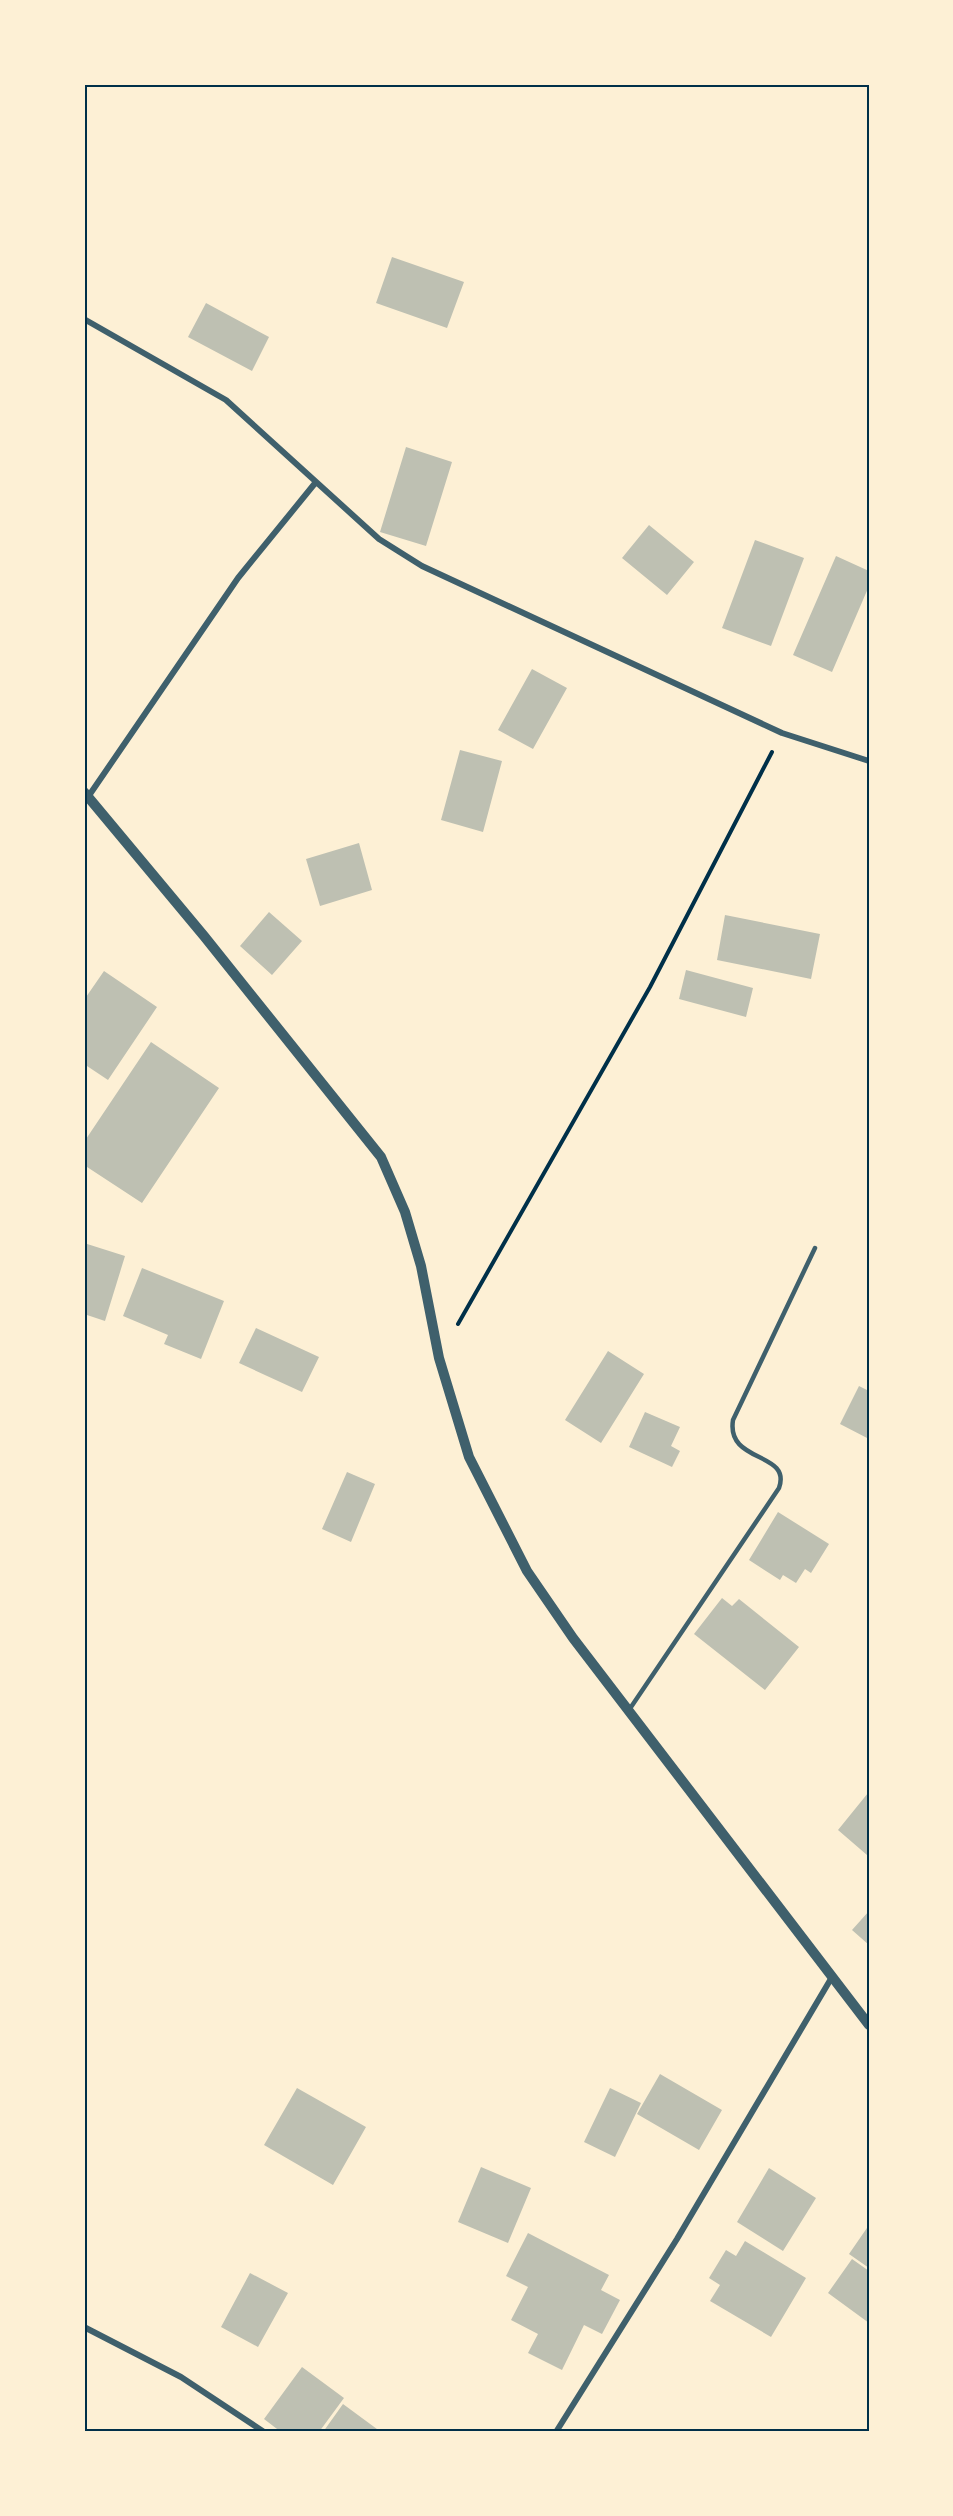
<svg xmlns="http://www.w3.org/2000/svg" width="953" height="2516" font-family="'Golos Text',sans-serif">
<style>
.building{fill:#bec0b2}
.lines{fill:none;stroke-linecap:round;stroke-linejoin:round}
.path{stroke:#003049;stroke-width:4}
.service{stroke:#3f606c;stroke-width:4.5}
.minor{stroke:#3f606c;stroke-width:6}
.tertiary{stroke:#3f606c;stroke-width:10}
.neatline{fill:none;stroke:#003049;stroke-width:2}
</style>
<rect width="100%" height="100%" fill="#fdf0d5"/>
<!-- building -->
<path class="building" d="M392,257L464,282L447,328L376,303Z
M206,303L269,337L252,371L188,337Z
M406,447L452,462L426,546L380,532Z
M649,525L694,562L667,595L622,558Z
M755,540L804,558L771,646L722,628Z
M836,556L869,571V586L832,672L793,655Z
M532,669L567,688L533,749L498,730Z
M460,750L502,761L483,832L441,820Z
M359,843L372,890L320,906L306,859Z
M269,912L302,941L272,975L240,946Z
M725,915L820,934L811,979L717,960Z
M686,970L753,988L746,1017L679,999Z
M104,971L157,1007L108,1080L84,1064V1000Z
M151,1042L219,1088L142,1203L84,1165V1142Z
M84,1243L125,1256L105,1321L84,1314Z
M142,1268L224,1301L201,1359L164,1344L168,1335L123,1316Z
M256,1328L319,1357L302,1392L239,1363Z
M608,1351L644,1374L601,1443L565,1420Z
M859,1386L869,1391V1439L840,1424Z
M645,1412L680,1427L671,1446L680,1451L672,1467L629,1447Z
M347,1472L375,1484L351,1542L322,1529Z
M778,1512L829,1544L811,1573L805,1569L796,1583L783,1575L780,1580L749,1560Z
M722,1598L732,1606L739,1599L799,1647L765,1690L694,1634Z
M868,1793L869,1853L867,1855L838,1830Z
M869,1911V1945L852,1930Z
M660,2074L722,2110L699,2150L637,2114Z
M297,2088L366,2127L333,2185L264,2145Z
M610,2088L641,2103L615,2157L584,2142Z
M481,2167L531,2188L508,2243L458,2222Z
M769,2168L816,2198L783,2251L737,2222Z
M869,2225V2268L849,2254Z
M528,2233L609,2275L601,2290L620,2300L602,2334L584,2325L562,2370L528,2353L538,2334L511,2320L528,2287L506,2276Z
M745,2241L806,2278L771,2337L710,2301L720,2285L709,2278L726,2250L736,2256Z
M852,2259L869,2271V2323L828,2293Z
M250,2273L288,2293L258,2347L221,2327Z
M302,2367L344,2398L319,2432H281L264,2419Z
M343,2404L381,2432H323Z"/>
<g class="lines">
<!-- path -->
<path class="path" d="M458,1324L650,987L772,752"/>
<!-- service -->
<path class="service" d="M629,1710L779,1488C792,1451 726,1464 733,1420L815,1248"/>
<!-- minor -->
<path class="minor" d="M84,319L226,400L379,539L422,566L782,733L869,761
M88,797L238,578L316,482
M84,2327L181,2377L264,2432
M556,2432L677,2239L832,1977"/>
<!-- tertiary -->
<path class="tertiary" d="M84,792L204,936L381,1157L405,1212L421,1266L439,1358L469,1457L527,1571L573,1638L869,2025"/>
</g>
<!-- border -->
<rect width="953" height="2516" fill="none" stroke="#fdf0d5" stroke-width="171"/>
<rect x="86" y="86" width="782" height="2344" class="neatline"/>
</svg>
